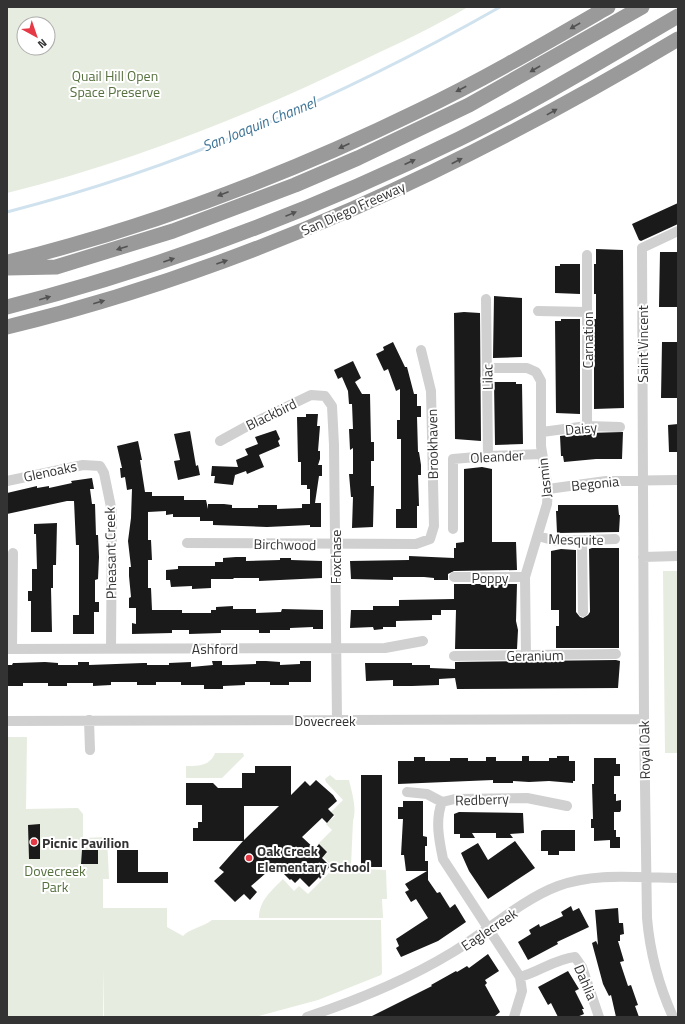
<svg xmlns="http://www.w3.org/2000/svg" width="685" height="1024" font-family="'Titillium Web',sans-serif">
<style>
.green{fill:#e6ecdf;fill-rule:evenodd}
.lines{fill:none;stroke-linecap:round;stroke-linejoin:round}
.stream{stroke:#cfe2ee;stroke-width:3}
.building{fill:#1a1a1a;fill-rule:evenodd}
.minor{stroke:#d0d0d0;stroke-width:10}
.highway{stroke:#9a9a9a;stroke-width:15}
.oneway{fill:#525252}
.poi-dot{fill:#e63946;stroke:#fff;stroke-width:1.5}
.labels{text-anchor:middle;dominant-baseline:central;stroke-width:4;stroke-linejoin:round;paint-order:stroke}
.park-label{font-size:14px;fill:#56703f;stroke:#fff}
.street-label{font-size:14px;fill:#333;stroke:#fff}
.poi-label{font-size:14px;font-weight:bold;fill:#333;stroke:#fff;text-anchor:start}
.water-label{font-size:15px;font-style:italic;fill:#3f7597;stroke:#fff}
</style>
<rect width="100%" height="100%" fill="#fff"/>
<!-- green -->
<path class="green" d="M7,7H468C432,28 395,45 357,63C245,117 128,163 7,193ZM24,24H48V48H24Z
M663,571H678V753H665Z
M7,737H27L26,809L78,808L83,814V838L107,837L109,879H103V908H167V927L183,936C189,929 203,927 212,920H381L382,973L381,975L318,1000L255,1017H104L103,968V1017H7Z
M215,753H243L244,756L222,778H186V766C199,766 210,766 215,753Z
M330,775L336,780H349C352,793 357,808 353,821L351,865L361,869L386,870L387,899H382L383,918H259C259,901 271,891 283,879L294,891L299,886L308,894L334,868L323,857L327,853L318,844L332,830L326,824L335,816L331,812L343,800L326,782L325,779Z"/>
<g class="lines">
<!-- stream -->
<path class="stream" d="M7,212C180,168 345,95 500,7"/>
</g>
<!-- building -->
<path class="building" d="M678,203V224L641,241L639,240L632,224Z
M596,249L623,250L624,408L594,409V319H596V294H594V264H596Z
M660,252H678V307H659Z
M560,264H580V294L555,293V266H560Z
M494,296L522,298V357L493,358Z
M464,312L480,313L481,441L455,439L454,313Z
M561,319H580V414L556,413L555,321H561Z
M393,342L405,367H407L414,394H417V406H421V417H417L418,452H419L421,465V475H418L419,506H417V528H396V509H401V439H397V420H400V389L396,391L388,369L384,371L376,354L384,350L383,347Z
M662,342H678V398H661Z
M353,361L361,378L355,382L362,394H370L371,442H374V461H371V486H374L373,527L352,528L353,497H351L349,474H353V448L350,450L349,429H353L352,404H349L348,391L342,377L338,379L334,370Z
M494,382H516V384H522L523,444L495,445Z
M306,414H318L317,426H320L318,451H320V459L318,465H322V476H319L315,503H321V527H310V525L267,527L213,525V521H200V517H173V514L166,515V511L148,512V540H151L152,560H148V588H151L152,610H182V613H211V610H216V607L233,606V609H256V613L281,612L282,609L323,610V629H313V627L290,628V630H270V633H259V630H221V633L189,634V630H172V633L132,634V623L136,624V608H129V598L131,597L129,576V567H131L128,541L131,518L132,489L127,490L125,477L121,478L120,468H122L117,446L138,441L142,460H140L145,492H152V496H184V500H206L208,509V504H224L232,505V508H258V505H277V509L302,508V504H310V489H307V485H301V462H298L297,417H306Z
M678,424V452H669L668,425Z
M276,430L280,439L278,441L280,446L259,455L264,467L247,474L246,471L235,475L233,485L214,483L215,476H211L212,466L238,467L236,460L248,455L245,449L258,444L255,437Z
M190,431L196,466L198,465L200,475L178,480L174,461L180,460L174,434Z
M623,432L622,459H596L564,462L563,456H561L560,436L587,433Z
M482,467L492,469V542H516L517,570L454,571L448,574V580H434V578L424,577H393V580L351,579L350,561L409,560V556L454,558V548H456V543L464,542V469Z
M92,478L94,489H90L92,504H95L96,535H98L99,557L98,579L95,580V602H99V612H94V634H73V615H79V545H76L74,501H67L7,514V493L37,486V488L49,486V488L72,483L71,481Z
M558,505H618L619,515H620L619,532L557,533L556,511H558Z
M57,523L56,565H53V588H51L52,632H31V601H28V591H32V569H37L36,534H34V524Z
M592,548H619V648H556V626H559V610H551V551L561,549L576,550V612L580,617L583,618L588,615L590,612L589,549Z
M236,557H246V561L280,560V558H291V560L322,561V578L259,581V578H234L233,579H211V588L192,589V586L171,587L170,580H166V570L178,569V566H215V562H223V558Z
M454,584H517L516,621L518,630L517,649H455L456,610H441V615H432V620L396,621V627H383V629L374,630L373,627L350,628L351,610H373V606H399V600L454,599Z
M616,660L620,661L618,688L457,689L455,678L439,679V685L412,686H393V680L366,681L365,663H412V665H430V668L455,669V662Z
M212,661H222V665H230L256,664V661H266L280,662V665L300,664V661H311V682H289V685H270V682H245V685L223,686V689H204V685H181V682H156V685H137V682H111V685L93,686V683H67V686H48V683H23V686H7V665H12L13,663H16L45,662L58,663V665H78V662H89V665L143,663H147V665H169V663L191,662V667L213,665Z
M522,756H529V761H549V758H557V756H569V761H575V781H573V783L549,781L529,782L513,781V783H493V780L398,784V761H414V757H425V761H450V758H468V761H486V757H496V761H522Z
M594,758H616V764H620V776H614V794H616V801L621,800V810L620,812H614V830H616V837H620V848H610V840L594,841V828H591V819H593L592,784H594Z
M255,766H291V795L305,781L310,786L316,780L333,795L337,801L328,809L334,815L327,823L322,818L302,837L315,849L319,844L327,852L322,858L330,866L320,879L319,877L309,887L300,878L295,883L291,879L290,880L275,865L251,886L257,892L250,900L244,894L235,902L214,881L224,872L219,868L243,841H193V828H198V822H202V805H186V783H213L218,788H242V773H255ZM244,806H279L244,840Z
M361,775H382V867H361Z
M403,801H423V836L427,837V846H425V861H428V880L437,893L440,892L450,908L455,904L466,922L438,941L401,957L396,948L399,946L396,939L428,918L416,899L411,902L405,892L409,890L405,884L427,871H406L404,855H401L403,819H398V807H403Z
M459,812L523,813L524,833L510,834L513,838H496V833H472L475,838H460V834H454V814Z
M40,824V859H29L28,825Z
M543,830H575V851H559V855H548V851H541V831Z
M515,841L535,868L488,899L469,871L461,853L478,843L488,860Z
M82,850H98V864H81Z
M117,850H138V872H168V883H117Z
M571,906L573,911L579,908L589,927L557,942L558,944L528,960L518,942L531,934L529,930L539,924L540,927L563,916L561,912Z
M618,908L619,923H623L624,934L620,935V941H618L624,961L620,962L628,986L631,985L638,1005L635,1006L639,1017H616L611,995L609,996L603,984L592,943L596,941L598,945L595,910Z
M488,954L499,971L485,980L487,983L485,985L500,1012L494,1017H370L432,986L431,985L456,971L457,972L467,966L469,968Z
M568,971L579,989L575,991L584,1009H582L584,1014L577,1017H558L551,1003L548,1005L538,987Z"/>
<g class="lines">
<!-- minor -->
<path class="minor" d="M587,255V426
M486,299L488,456
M538,311L587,312
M487,368H527L536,372L541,381V446L548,489L547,504L525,577L526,656
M542,432L587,426L620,427
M220,441L251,424L311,395L325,396L332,406L334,445L337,720
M7,481L83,465L100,466L104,473L112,512L111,649
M548,489L606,481L678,480
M453,529V459L488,456L542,454
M538,536L556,541L615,539
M582,541L583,612
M187,543L416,544L430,539L434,526L431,391L421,350
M643,557L678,556
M454,577H525
M7,649L385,648L423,641
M12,649L13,553
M454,656L616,654
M89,720L90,750
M7,721L644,719
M407,792L427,794L442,802
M520,977C539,972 555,959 575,957L582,967L599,1017
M307,1017C358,1000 407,980 453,952C486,932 523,899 558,886C596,872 638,878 678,878
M514,1017L522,991L520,977L443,859C439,840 435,820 442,802L455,799L527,798L567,806
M673,1017C659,986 650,953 647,918L644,719L642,248L678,231"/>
<!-- highway -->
<path class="highway" d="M8,262C149,227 287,175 418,111C483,80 546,43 608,7
M7,268L56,267L173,231L295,185L358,158L469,105L642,7
M7,307C164,267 314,210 459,139C534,102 606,58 678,16
M7,327C249,268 465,166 678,39"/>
</g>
<!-- one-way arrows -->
<defs><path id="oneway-solid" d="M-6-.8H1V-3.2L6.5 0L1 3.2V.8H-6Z"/></defs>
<g class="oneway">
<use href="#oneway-solid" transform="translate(575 26) rotate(150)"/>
<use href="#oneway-solid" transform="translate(535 69) rotate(150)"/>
<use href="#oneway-solid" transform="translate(461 89) rotate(152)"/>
<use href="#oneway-solid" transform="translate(552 112) rotate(-29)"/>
<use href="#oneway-solid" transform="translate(344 146) rotate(156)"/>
<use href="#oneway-solid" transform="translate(457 161) rotate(-27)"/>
<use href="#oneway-solid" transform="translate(410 162) rotate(-25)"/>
<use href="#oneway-solid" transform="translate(223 194) rotate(159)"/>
<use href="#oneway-solid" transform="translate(291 214) rotate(-22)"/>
<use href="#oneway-solid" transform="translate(122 248) rotate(162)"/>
<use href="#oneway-solid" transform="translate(169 260) rotate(-19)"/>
<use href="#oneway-solid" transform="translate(222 262) rotate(-19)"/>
<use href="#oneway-solid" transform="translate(45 298) rotate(-16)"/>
<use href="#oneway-solid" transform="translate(99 302) rotate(-16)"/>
</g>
<!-- markers -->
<g class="poi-dot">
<circle cx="34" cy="842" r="4"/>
<circle cx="249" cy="858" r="4"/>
</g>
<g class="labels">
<!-- park labels -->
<g class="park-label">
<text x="115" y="75">Quail Hill Open<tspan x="115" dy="16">Space Preserve</tspan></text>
<text x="55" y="870">Dovecreek<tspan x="55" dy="16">Park</tspan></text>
</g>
<!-- street labels -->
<g class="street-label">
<text transform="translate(353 208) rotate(-24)">San Diego Freeway</text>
<text transform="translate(587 340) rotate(-90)">Carnation</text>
<text transform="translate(642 344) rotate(-90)">Saint Vincent</text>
<text transform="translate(487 377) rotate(-91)">Lilac</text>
<text transform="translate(271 414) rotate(-26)">Blackbird</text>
<text transform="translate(581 428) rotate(-5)">Daisy</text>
<text transform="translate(432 444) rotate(-91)">Brookhaven</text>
<text transform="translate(497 456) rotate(-3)">Oleander</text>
<text transform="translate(50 471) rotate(-12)">Glenoaks</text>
<text transform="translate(544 478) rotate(-96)">Jasmin</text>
<text transform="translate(595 483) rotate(-6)">Begonia</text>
<text transform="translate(576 539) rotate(1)">Mesquite</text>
<text transform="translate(285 544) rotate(1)">Birchwood</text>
<text transform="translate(110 553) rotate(-91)">Pheasant Creek</text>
<text transform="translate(335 557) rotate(-90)">Foxchase</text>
<text x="490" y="577">Poppy</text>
<text x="215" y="648">Ashford</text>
<text transform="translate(535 655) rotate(-1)">Geranium</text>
<text x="325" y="720">Dovecreek</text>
<text transform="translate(644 750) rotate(-91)">Royal Oak</text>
<text transform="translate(482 799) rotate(-2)">Redberry</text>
<text transform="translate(489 929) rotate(-34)">Eaglecreek</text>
<text transform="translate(586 982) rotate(67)">Dahlia</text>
</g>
<!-- poi labels -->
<g class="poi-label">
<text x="42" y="842">Picnic Pavilion</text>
<text x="257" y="850">Oak Creek<tspan x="257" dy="16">Elementary School</tspan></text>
</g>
<!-- water labels -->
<g class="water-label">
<text transform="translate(259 124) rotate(-22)">San Joaquin Channel</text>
</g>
</g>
<!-- border -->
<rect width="685" height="1024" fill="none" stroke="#333333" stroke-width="16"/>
<!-- north arrow -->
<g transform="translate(36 36) rotate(140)"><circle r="19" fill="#ffffff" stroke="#adadad"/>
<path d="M0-3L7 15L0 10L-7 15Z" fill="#e63946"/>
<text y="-6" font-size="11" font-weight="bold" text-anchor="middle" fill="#333333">N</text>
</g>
</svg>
